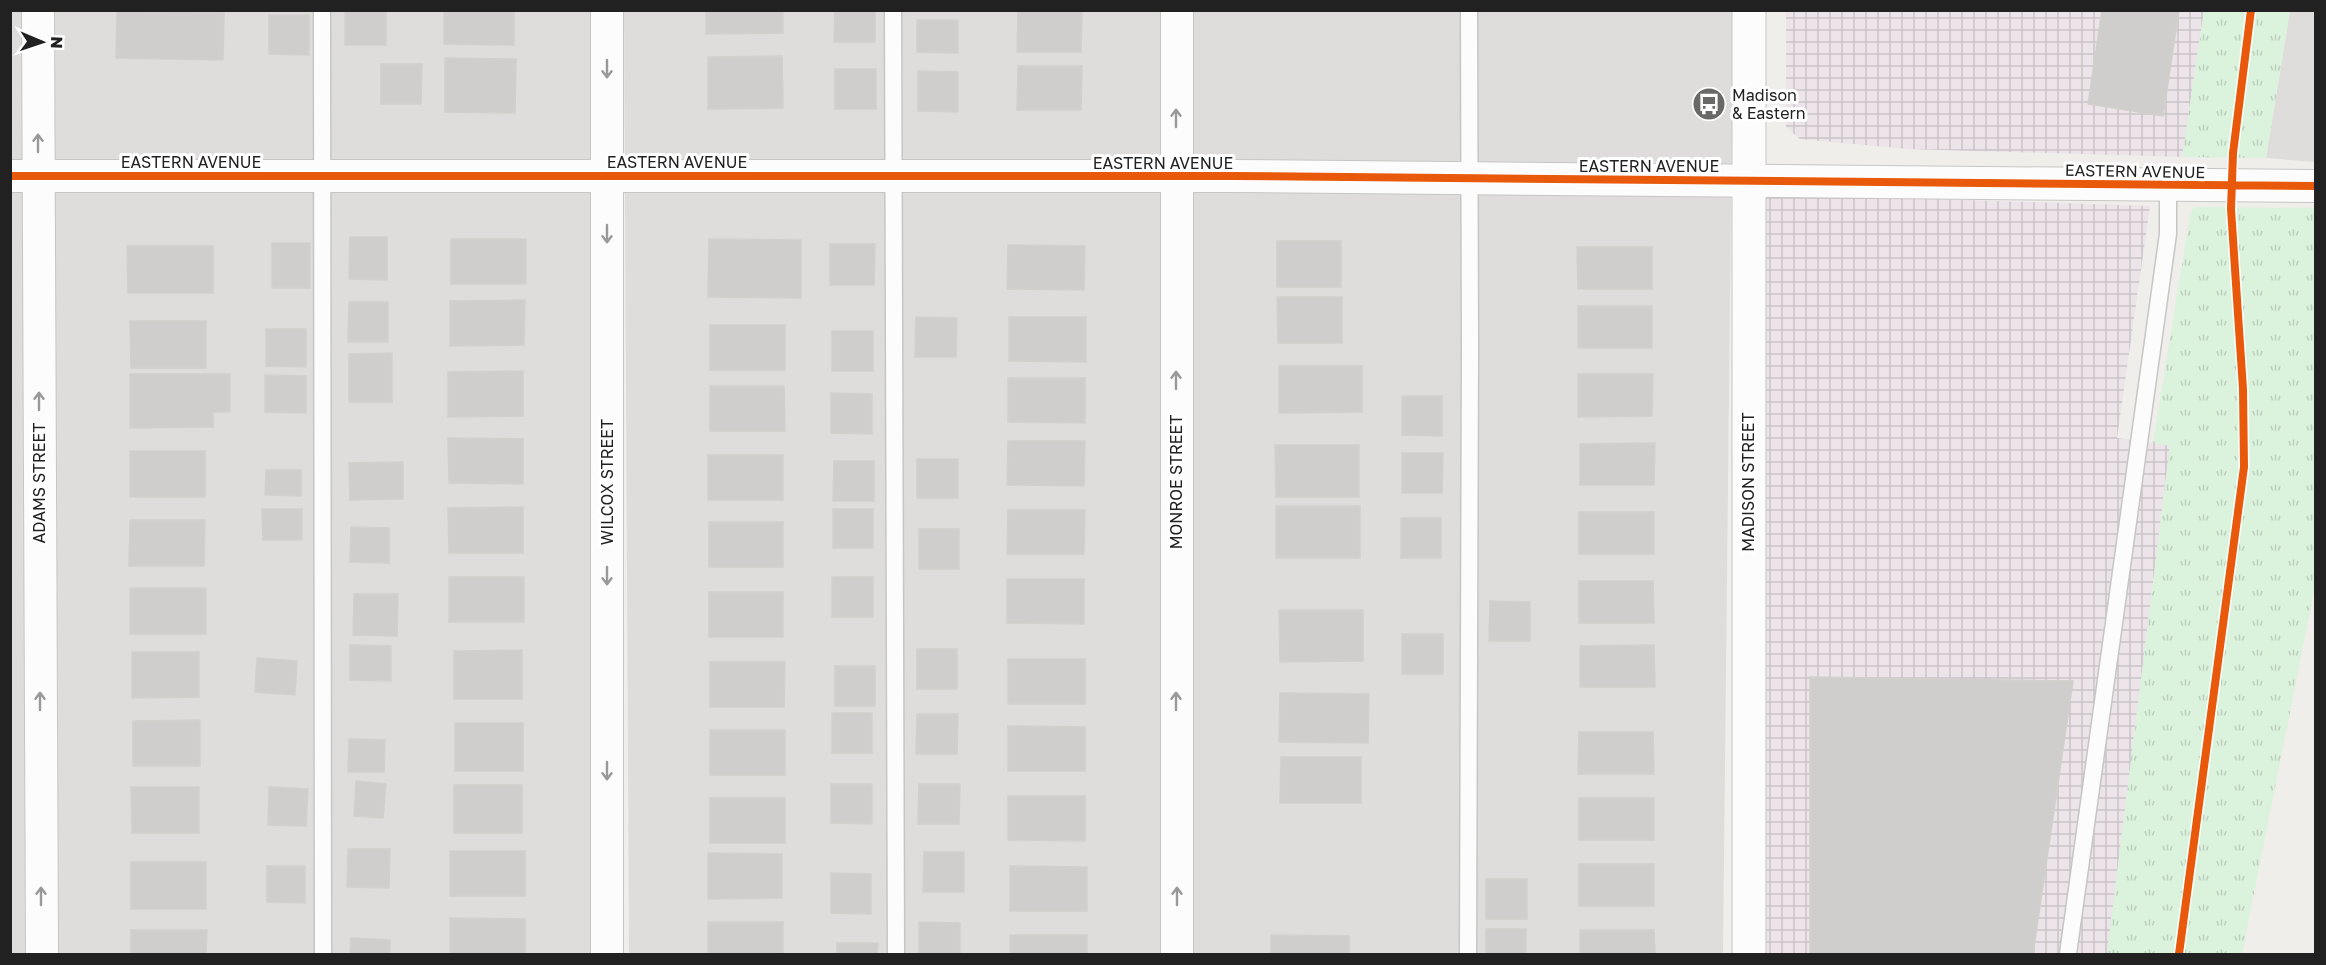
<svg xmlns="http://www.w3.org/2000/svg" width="2326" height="965" font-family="'Golos Text',sans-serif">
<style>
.residential{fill:#dedddc}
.industrial{fill:url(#industrial-grid)}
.park{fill:url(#park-tufts)}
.building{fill:#d0cecc;stroke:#d2d0cc;stroke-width:1.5}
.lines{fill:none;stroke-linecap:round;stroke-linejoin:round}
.service-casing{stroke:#c6c6c4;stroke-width:19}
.minor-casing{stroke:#c6c6c4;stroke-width:34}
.tertiary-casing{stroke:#c6c6c4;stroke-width:35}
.service{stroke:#fdfcfc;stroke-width:16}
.minor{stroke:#fdfcfc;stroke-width:32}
.tertiary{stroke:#fdfcfc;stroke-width:33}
.cycleway-casing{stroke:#fff;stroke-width:11}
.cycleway{stroke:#e8590c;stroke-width:8}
.oneway{stroke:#9a9999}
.labels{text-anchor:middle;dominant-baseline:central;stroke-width:6;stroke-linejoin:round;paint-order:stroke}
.poi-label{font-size:16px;fill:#212121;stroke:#fff;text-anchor:start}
.street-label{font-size:16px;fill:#212121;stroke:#fff}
</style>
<defs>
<pattern id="industrial-grid" width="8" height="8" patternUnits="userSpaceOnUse" patternTransform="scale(1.5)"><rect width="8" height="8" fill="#ece4e8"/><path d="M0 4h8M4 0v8" fill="none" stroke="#cac3c7"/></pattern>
<pattern id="park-tufts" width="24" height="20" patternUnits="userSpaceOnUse" patternTransform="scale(1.5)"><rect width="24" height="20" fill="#dbf2dd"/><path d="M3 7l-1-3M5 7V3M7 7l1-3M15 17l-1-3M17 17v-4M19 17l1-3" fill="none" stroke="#bccfbd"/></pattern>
</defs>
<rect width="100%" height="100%" fill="#efeeeb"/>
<!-- residential -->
<path class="residential" d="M10,11H601L596,954H11Z
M624,11H1733L1723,954H629Z
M2290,11H2315V162L2266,158Z"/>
<!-- industrial -->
<path class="industrial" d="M1786,11H2204L2182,157L1908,149L1800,139L1786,127Z
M1759,193L2150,206L2117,438L2170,445L2107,954H1759Z"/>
<!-- park -->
<path class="park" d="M2204,11H2290L2266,158L2182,157Z
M2194,207L2315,208V586L2242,954H2107L2170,446L2153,443L2190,215Z"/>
<!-- building -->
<path class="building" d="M345,10H386V45H345Z
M444,10H514V45L444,44Z
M706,10H783V33L706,34Z
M835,10H875V42H834Z
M1018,10H1082L1081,52H1017Z
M2102,10H2179L2163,116L2088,104Z
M117,11L224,13L223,60L116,58Z
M269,15H309V55L269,54Z
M917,20H958V53L917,52Z
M782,56L783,108L708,109V57Z
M445,58L516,59L515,113L445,112Z
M381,64H422L421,104H381Z
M1018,66H1082L1081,110H1017Z
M835,69H876V109H835Z
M918,71L958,72V112L918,111Z
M350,237H387V280L349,279Z
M451,239H526V284H451Z
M709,239L801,240V298L708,297Z
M1277,241H1341V287H1277Z
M272,243H310V288H272Z
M830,244H875L874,285H830Z
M1008,245L1085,246L1084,290L1007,289Z
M127,246H213V293H128Z
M1577,247H1652V289H1578Z
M1277,297H1342V343H1278Z
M525,300L524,345L450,346V301Z
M349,302H388V342H348Z
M1578,306H1652V348H1578Z
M916,317L957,318L956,357H915Z
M1009,317H1086V362L1009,361Z
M130,321H206V368H131Z
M710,325H785V370H710Z
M266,329H306V367L266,366Z
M832,331H873V371H832Z
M392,353V402H349V354Z
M1279,366H1362V412L1279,413Z
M523,371V416L448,417V372Z
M130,374H230V412H213V427L130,428Z
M1578,374H1653L1652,416L1578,417Z
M265,375L306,376V413L265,412Z
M1008,378H1085V423L1008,422Z
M710,386H784L785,431H710Z
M831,393L872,394V434L831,433Z
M1402,396H1442V436L1402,435Z
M448,438L523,439V484L449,483Z
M1008,441H1085L1084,486L1007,485Z
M1655,443L1654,485H1580V444Z
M1275,445H1359V497H1276Z
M130,451H205V497H130Z
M1402,453H1443L1442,493H1402Z
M708,455H783V500H708Z
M917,459H958V498H917Z
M834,461H874V501H833Z
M403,462V499L350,500L349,463Z
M266,470H301V496L265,495Z
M1276,506H1360V558H1276Z
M523,507V553H449L448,508Z
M262,509H302V540H263Z
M833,509H873V548H833Z
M1008,510H1085L1084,554H1007Z
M1579,512H1654V554H1579Z
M1401,518H1441V558H1401Z
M130,520H205L204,566H129Z
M709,522H783V567H709Z
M351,527L389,528V563L350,562Z
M919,529H959V569H919Z
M449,577H524V622H449Z
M832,577H873V617H832Z
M1007,579H1084V624L1007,623Z
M1579,581H1653L1654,623H1579Z
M130,588H206V634H130Z
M709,592H783V637H709Z
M354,594H398L397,636L353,635Z
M1490,601L1530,602V641H1489Z
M1279,610H1363V661L1280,662Z
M1402,634H1443V674H1402Z
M350,645L391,646V681L350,680Z
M1654,645L1655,687H1580V646Z
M917,649H957V689H917Z
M522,650V699H454V651Z
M132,652H199V697L132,698Z
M257,658L297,661L295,695L255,692Z
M1008,659H1085V704H1008Z
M710,662H785L784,707H710Z
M835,666H875V706H835Z
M1810,677L2073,681L2033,954H1810Z
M1280,693L1369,694L1368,743L1279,742Z
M832,713H872V753H832Z
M917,714H958L957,754H916Z
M200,720V766H133V721Z
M455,723H523V771H455Z
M1008,726L1085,727V771H1008Z
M710,730H785V775H710Z
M1579,732H1653L1654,774H1578Z
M349,739L385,740L384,772H348Z
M1281,757H1361V803H1280Z
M356,781L386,784L383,818L354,816Z
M831,784H872V824L831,823Z
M919,784H960L959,824H918Z
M454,785H522V833H454Z
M131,787H199V833H132Z
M269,787L308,789L306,826L268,825Z
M1008,796H1085V841L1008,840Z
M710,798H785V843H710Z
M1579,798H1654V840H1579Z
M348,849H390L389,888L347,887Z
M450,851H525V896H450Z
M924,852H964V892H923Z
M708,853L782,854V898L708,899Z
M131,862H206V909H131Z
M1579,864H1654V906H1579Z
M267,866H305V903L267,902Z
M1010,866L1087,867V911H1010Z
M831,873L871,874V914L831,913Z
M1486,879H1527V919H1486Z
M450,918L525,919V954H450Z
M708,922H783V954H708Z
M919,922L960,923V954H919Z
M1486,929H1526V954H1486Z
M131,930H207L206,954H131Z
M1580,930H1654L1655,954H1580Z
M1010,935H1087V954H1010Z
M1271,935L1349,936V954H1271Z
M351,938L390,940V954H350Z
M837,943H878L877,954H837Z"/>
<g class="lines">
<defs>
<path id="service" d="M322,10L323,954
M893,10L896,954
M1468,954L1470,349L1469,10
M2068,954L2168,234V184"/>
<path id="minor" d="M38,10L42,954
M1177,10V954
M10,176H1234L2316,186
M607,954V10"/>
<path id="tertiary" d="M1749,954V10"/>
</defs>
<!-- service casing -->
<use href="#service" class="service-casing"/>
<!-- minor casing -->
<use href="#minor" class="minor-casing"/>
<!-- tertiary casing -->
<use href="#tertiary" class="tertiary-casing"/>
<!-- service -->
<use href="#service" class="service"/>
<!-- minor -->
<use href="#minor" class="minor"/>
<!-- tertiary -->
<use href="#tertiary" class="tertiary"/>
<defs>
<path id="cycleway" d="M10,176H1234L2316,186
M2179,954L2244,467L2243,389L2231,209L2233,153L2251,10"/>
</defs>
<!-- cycleway casing -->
<use href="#cycleway" class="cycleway-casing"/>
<!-- cycleway -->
<use href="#cycleway" class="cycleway"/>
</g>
<!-- one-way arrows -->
<defs><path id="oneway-shaft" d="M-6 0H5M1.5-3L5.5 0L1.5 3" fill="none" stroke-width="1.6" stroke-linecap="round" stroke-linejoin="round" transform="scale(1.5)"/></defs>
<g class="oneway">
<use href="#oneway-shaft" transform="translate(607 69) rotate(90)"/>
<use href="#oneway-shaft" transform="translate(1176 118) rotate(-90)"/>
<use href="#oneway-shaft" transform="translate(38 143) rotate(-90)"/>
<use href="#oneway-shaft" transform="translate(607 234) rotate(90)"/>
<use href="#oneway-shaft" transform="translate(1176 380) rotate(-90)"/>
<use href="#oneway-shaft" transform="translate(39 401) rotate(-90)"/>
<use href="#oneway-shaft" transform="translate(607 576) rotate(90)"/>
<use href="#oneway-shaft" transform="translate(40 701) rotate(-90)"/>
<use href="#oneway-shaft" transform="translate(1176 701) rotate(-90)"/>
<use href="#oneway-shaft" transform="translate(607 771) rotate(90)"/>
<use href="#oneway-shaft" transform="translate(41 896) rotate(-90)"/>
<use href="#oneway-shaft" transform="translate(1177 896) rotate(-90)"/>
</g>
<!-- icons -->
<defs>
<symbol id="bus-disc" viewBox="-11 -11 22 22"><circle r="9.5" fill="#696968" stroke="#fff"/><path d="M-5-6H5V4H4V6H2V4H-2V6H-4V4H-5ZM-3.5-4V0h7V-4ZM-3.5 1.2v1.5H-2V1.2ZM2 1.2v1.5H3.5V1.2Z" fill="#fff"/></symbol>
</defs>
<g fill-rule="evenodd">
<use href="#bus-disc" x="1690" y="85" width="38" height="38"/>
</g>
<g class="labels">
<!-- poi labels -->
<g class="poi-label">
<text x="1732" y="95">Madison<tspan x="1732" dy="18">&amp; Eastern</tspan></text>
</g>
<!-- street labels -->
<g class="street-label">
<text x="191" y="162">EASTERN AVENUE</text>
<text x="677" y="162">EASTERN AVENUE</text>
<text x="1163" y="163">EASTERN AVENUE</text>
<text x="1649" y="166">EASTERN AVENUE</text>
<text transform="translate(2135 171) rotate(1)">EASTERN AVENUE</text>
<text transform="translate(607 482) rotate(-90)">WILCOX STREET</text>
<text transform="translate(1176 482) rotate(-90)">MONROE STREET</text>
<text transform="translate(1748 482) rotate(-90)">MADISON STREET</text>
<text transform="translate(39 483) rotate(-90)">ADAMS STREET</text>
</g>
</g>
<!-- border -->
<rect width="2326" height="965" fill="none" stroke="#212121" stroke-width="24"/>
<!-- north arrow -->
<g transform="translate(42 42) rotate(92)" stroke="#ffffff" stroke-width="4.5" paint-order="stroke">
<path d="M0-4.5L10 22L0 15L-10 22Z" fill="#212121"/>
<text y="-9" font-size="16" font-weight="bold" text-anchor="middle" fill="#212121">N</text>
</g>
</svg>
